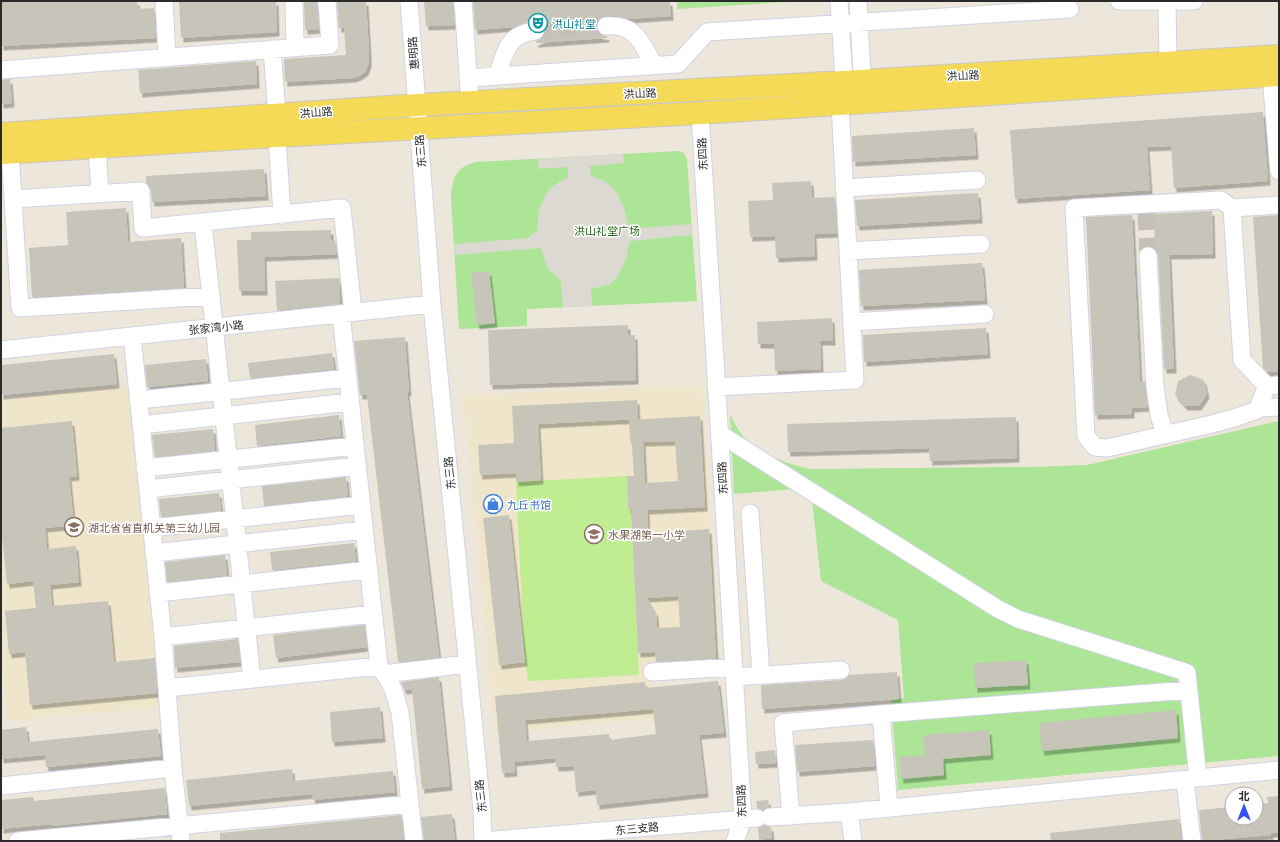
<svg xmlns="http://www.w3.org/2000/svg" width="1280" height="842" font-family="Lato,'Noto Sans SC',sans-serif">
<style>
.education{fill:#efe5ca}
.green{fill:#abe595}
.pitch{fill:#c0ed91}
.plaza{fill:#dcd9d2}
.building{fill:#c7c4ba;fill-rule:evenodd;filter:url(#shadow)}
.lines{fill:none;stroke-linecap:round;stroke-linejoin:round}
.minor-tunnel{stroke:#c5c0b8;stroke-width:17;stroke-dasharray:17 8;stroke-linecap:butt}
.minor-casing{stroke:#d0d3e3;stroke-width:19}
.major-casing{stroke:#c8c8c8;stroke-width:24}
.minor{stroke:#fff;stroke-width:17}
.major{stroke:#f5da57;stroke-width:22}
.labels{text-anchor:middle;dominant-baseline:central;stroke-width:3;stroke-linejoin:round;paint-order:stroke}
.culture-label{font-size:11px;fill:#0d838f;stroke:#fff;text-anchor:start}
.street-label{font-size:11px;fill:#2a2a2a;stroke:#fff}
.park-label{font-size:11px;fill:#236917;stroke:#fff}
.shop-label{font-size:11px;fill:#366cbe;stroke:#fff;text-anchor:start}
.education-label{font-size:11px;fill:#785e54;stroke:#fff;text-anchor:start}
</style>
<defs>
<filter id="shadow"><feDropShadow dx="2.5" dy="4.5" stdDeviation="0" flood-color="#0004"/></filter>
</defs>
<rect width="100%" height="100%" fill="#ece6db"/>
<!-- education -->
<path class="education" d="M702,385L719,674L651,681L656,718L495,733L463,395Z
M133,386L163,707L8,721L1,655V399Z"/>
<!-- green -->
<path class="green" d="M677,1H802L677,9Z
M678,151L684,153L687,159L697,301L527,309V326L459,329L451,199C452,179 455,167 476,162Z
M730,415C734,422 738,430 743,436C757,452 792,467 812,469L1031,467L1087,465L1279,421V756L898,790L891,700L904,698L898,620L821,581L812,500L794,489L734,494Z"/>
<!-- pitch -->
<path class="pitch" d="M627,476L628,509H635L632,527L639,675L528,681L524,650L516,482Z"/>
<!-- plaza -->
<path class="plaza" d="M623,154L624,163L590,166L591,176L603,180L616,191L624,208L629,229L691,224L692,235L630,241L626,259L618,276L613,282L608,285L591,289L592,306L563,307L561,281L548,269L541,248L455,255L454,244L527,238L537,231L539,210L547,192L554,185L568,177V167L539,169L538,159Z"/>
<!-- building -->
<path class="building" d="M2,1H137L138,9L154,8L156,38L1,46Z
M179,1H276L277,32L181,38Z
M304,1H317L319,29L305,30Z
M337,1H366L369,54V62L366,71L359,76L353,78L285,82L284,59L346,55L344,28H339Z
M424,1H453L455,25L426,26Z
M473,1H670L671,16L628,19L618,16H606L602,17L598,21L596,26L598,31L601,35L607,36V38L536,43V41L541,39L544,35L545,29L542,24L538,21L524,23L514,27L475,30Z
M256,61L257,84L140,93L138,70Z
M10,79L12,103L1,104V80Z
M1263,112L1268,181L1174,188L1171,146L1147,147L1150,190L1015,199L1010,130Z
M974,128L976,155L853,162L852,136Z
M264,169L266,196L152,202L151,190L150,186L146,183V176Z
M811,181L812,198L835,197L837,233L814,234L815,256L776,258L775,236L750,237L748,201L773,200L772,183Z
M978,193L980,219L857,226L855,200Z
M126,208L128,242L181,238L184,288L32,297L29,248L68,245L66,212Z
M1212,211L1213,254L1169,255L1174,369H1164L1158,255L1155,249L1154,214Z
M1132,215L1140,381H1145L1148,407L1132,408V414L1095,415L1086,217Z
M1279,215V371L1267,372L1263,368L1253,217Z
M331,230V240H335L337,254L264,257L265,291H239L237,240H251V232Z
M982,263L985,300L861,306L859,270Z
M489,271L495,323L477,325L471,273Z
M339,278L340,304L277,310L275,281Z
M832,318L833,341H820L821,369L775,371L774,344H758L757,322Z
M628,325V335H635L636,380L490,385L488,330Z
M986,328L988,354L864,362L863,335Z
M405,337L409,392H407L439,657L398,662L367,395H360L354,341Z
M332,353L334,369L250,378L248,363Z
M114,354L117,384L1,395V365Z
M206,359L208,381L147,387L145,365Z
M1190,375L1204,380L1207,394L1199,406H1185L1175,395L1178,381Z
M637,400L638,419L538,424L541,480L516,482V473L480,475L478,445L514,443L512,406Z
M339,415L341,436L257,446L255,425Z
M700,416L705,507L647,510L648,538L671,537L670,532L709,529L716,658L656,662L655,652L638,653L631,509H628L627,476H634L632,446L630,439L629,420ZM675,441L678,481L645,483L643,442ZM678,596L680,627L657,628L656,613L647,598Z
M1016,417L1017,458L930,461L929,448L788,452L787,424Z
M72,421L77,476L69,477L74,525L45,528L47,549L76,546L79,582L50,585L52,606L108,601L114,662L155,658L157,693L30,705L25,652L9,654L5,611L36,608L33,581L7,584L1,527V428Z
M213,429L215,451L155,457L152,435Z
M346,477L348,496L264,506L262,486Z
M219,493L221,510L161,517L159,499Z
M509,515L525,662L499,665L483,518Z
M354,543L356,561L272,570L270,552Z
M225,555L227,575L167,582L165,562Z
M365,625L367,647L276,658L273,635Z
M238,639L240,662L175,668L174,646Z
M1026,660L1028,685L975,688L974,663Z
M897,672L899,699L762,709L761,685L842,680L846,678L849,675Z
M439,677L450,786L422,789L412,689L404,690L401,682Z
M718,681L724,733L699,735L706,793L597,805L596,790L576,792L574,766L556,767L555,758L514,762L515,772L502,773L495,696L645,682L646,688ZM653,709L656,734L610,740L609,734L527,741L525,720Z
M380,707L383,738L332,742L330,712Z
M1176,710L1178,738L1042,751L1039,723Z
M26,727L28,742L158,729L161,756L46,767L45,755L1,759V730Z
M989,730L991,755L943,759L944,775L901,779L899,757L925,755L923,735Z
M873,740L875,766L797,772L795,745Z
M775,750L776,763L756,764L755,752Z
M292,769L293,781L393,771L395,792L313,800L312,794L189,806L186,780Z
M165,788L167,814L52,826V824L1,829V800L33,797L34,801Z
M1279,796V833H1271V829V835L1202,841L1199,810L1232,807V818H1256V804L1268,803L1267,797Z
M768,800L769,807L763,810L757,808L756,801Z
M452,814L455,841H424L421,817Z
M401,815L404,841H220V833Z
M1179,819L1182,841H1051L1050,833Z
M764,825L771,827L772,838L759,840L758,828Z"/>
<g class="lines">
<!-- minor-tunnel -->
<path class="minor-tunnel" d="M535,31L606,26
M1146,213L1148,256"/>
<defs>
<path id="minor" d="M164,1L167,57
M294,1L295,47
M409,1L432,304L482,810L483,841L757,818
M463,1L470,103
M839,1L845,95
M858,1L863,92
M1119,1H1194
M1167,2L1168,63
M606,26C636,24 641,42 654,65
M272,49L277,115
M1,70L330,45L327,1
M1271,75L1279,171
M497,76C505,52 507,34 535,31
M468,78L678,64L707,32L1070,9
M700,113L743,819L735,841
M277,136L282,215
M97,147L100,193
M10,152L20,308L211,296
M844,188L977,180
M13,199L141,191L143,228L342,208L353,312
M1279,205L1232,208L1242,360L1267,386L1279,385
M1232,208L1221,200L1074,208L1086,436L1095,447L1107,448L1212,424L1234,418L1257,410L1267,386
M203,223L252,679
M848,251L981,244
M1148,256L1155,386L1159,415L1165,434
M852,322L985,314
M132,336L163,637L173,768L181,841
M1,350L432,304
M716,387L855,380L840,104
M139,400L348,378
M1259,408L1279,407
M141,425L350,402
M720,434L998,609L1018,619L1182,671L1187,673L1198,778
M145,468L355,446
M148,489L357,466
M750,513L761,675
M152,528L361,505
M154,553L364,530
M158,593L368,570
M163,637L373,614
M379,666L389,681L393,689L400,712L414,841
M652,672L734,667
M384,674L467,664
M734,677L841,670
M167,688L379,666L341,314
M881,714L889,807
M1185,780L1192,841
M1,786L173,768
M849,812L853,841
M791,816L783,723L881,714L1188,690
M770,817L849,812L1279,770
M18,841L410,804"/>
<path id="major" d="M1,134L417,105L844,82L1279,56
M1,153L277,136L700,113L1279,75"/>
</defs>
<!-- minor casing -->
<use href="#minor" class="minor-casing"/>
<!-- major casing -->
<use href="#major" class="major-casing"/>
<!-- minor -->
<use href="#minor" class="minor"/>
<!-- major -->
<use href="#major" class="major"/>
</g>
<!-- icons -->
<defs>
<symbol id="theatre-ring" viewBox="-11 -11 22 22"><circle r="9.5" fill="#fff" stroke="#0f9aa8" stroke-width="1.5"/><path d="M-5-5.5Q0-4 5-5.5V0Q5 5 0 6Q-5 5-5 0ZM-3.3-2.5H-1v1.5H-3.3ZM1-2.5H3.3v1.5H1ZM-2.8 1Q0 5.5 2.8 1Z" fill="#0f9aa8"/></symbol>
<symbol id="shop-ring" viewBox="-11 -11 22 22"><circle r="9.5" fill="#fff" stroke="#3f7fe0" stroke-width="1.5"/><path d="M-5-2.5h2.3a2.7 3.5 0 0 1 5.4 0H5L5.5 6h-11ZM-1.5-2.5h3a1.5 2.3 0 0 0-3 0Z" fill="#3f7fe0"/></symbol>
<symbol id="school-ring" viewBox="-11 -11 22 22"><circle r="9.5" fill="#fff" stroke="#8d6e63" stroke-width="1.5"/><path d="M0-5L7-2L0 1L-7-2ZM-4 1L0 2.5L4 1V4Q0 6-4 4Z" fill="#8d6e63"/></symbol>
</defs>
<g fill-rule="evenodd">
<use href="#theatre-ring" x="527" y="12" width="22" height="22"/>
<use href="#shop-ring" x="482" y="493" width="22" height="22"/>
<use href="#school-ring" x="63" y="516" width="22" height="22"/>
<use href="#school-ring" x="583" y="523" width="22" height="22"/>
</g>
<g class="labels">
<!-- culture labels -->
<g class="culture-label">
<text x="552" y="23">洪山礼堂</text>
</g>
<!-- street labels -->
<g class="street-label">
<text transform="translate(413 53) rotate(-94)">惠明路</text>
<text transform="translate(963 75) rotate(-3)">洪山路</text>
<text transform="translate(640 93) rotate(-3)">洪山路</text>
<text transform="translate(316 112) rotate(-4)">洪山路</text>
<text transform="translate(420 151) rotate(-94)">东三路</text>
<text transform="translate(702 154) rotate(-93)">东四路</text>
<text transform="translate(216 327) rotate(-6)">张家湾小路</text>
<text transform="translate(449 473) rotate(-96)">东三路</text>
<text transform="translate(722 478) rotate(-93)">东四路</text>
<text transform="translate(480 796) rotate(-96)">东三路</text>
<text transform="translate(741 801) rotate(-92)">东四路</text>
<text transform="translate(637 828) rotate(-5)">东三支路</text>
</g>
<!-- park labels -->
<g class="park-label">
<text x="607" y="230">洪山礼堂广场</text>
</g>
<!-- shop labels -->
<g class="shop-label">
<text x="507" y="504">九丘书馆</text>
</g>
<!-- education labels -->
<g class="education-label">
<text x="88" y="527">湖北省省直机关第三幼儿园</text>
<text x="608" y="534">水果湖第一小学</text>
</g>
</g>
<!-- border -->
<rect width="1280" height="842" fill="none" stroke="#2a2a2a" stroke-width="4"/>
<!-- north arrow -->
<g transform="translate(1244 806)"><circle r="19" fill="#ffffff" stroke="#aaaaaa"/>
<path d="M0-3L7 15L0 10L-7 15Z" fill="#354eff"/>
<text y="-6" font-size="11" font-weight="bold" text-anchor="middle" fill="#2a2a2a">北</text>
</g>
</svg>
